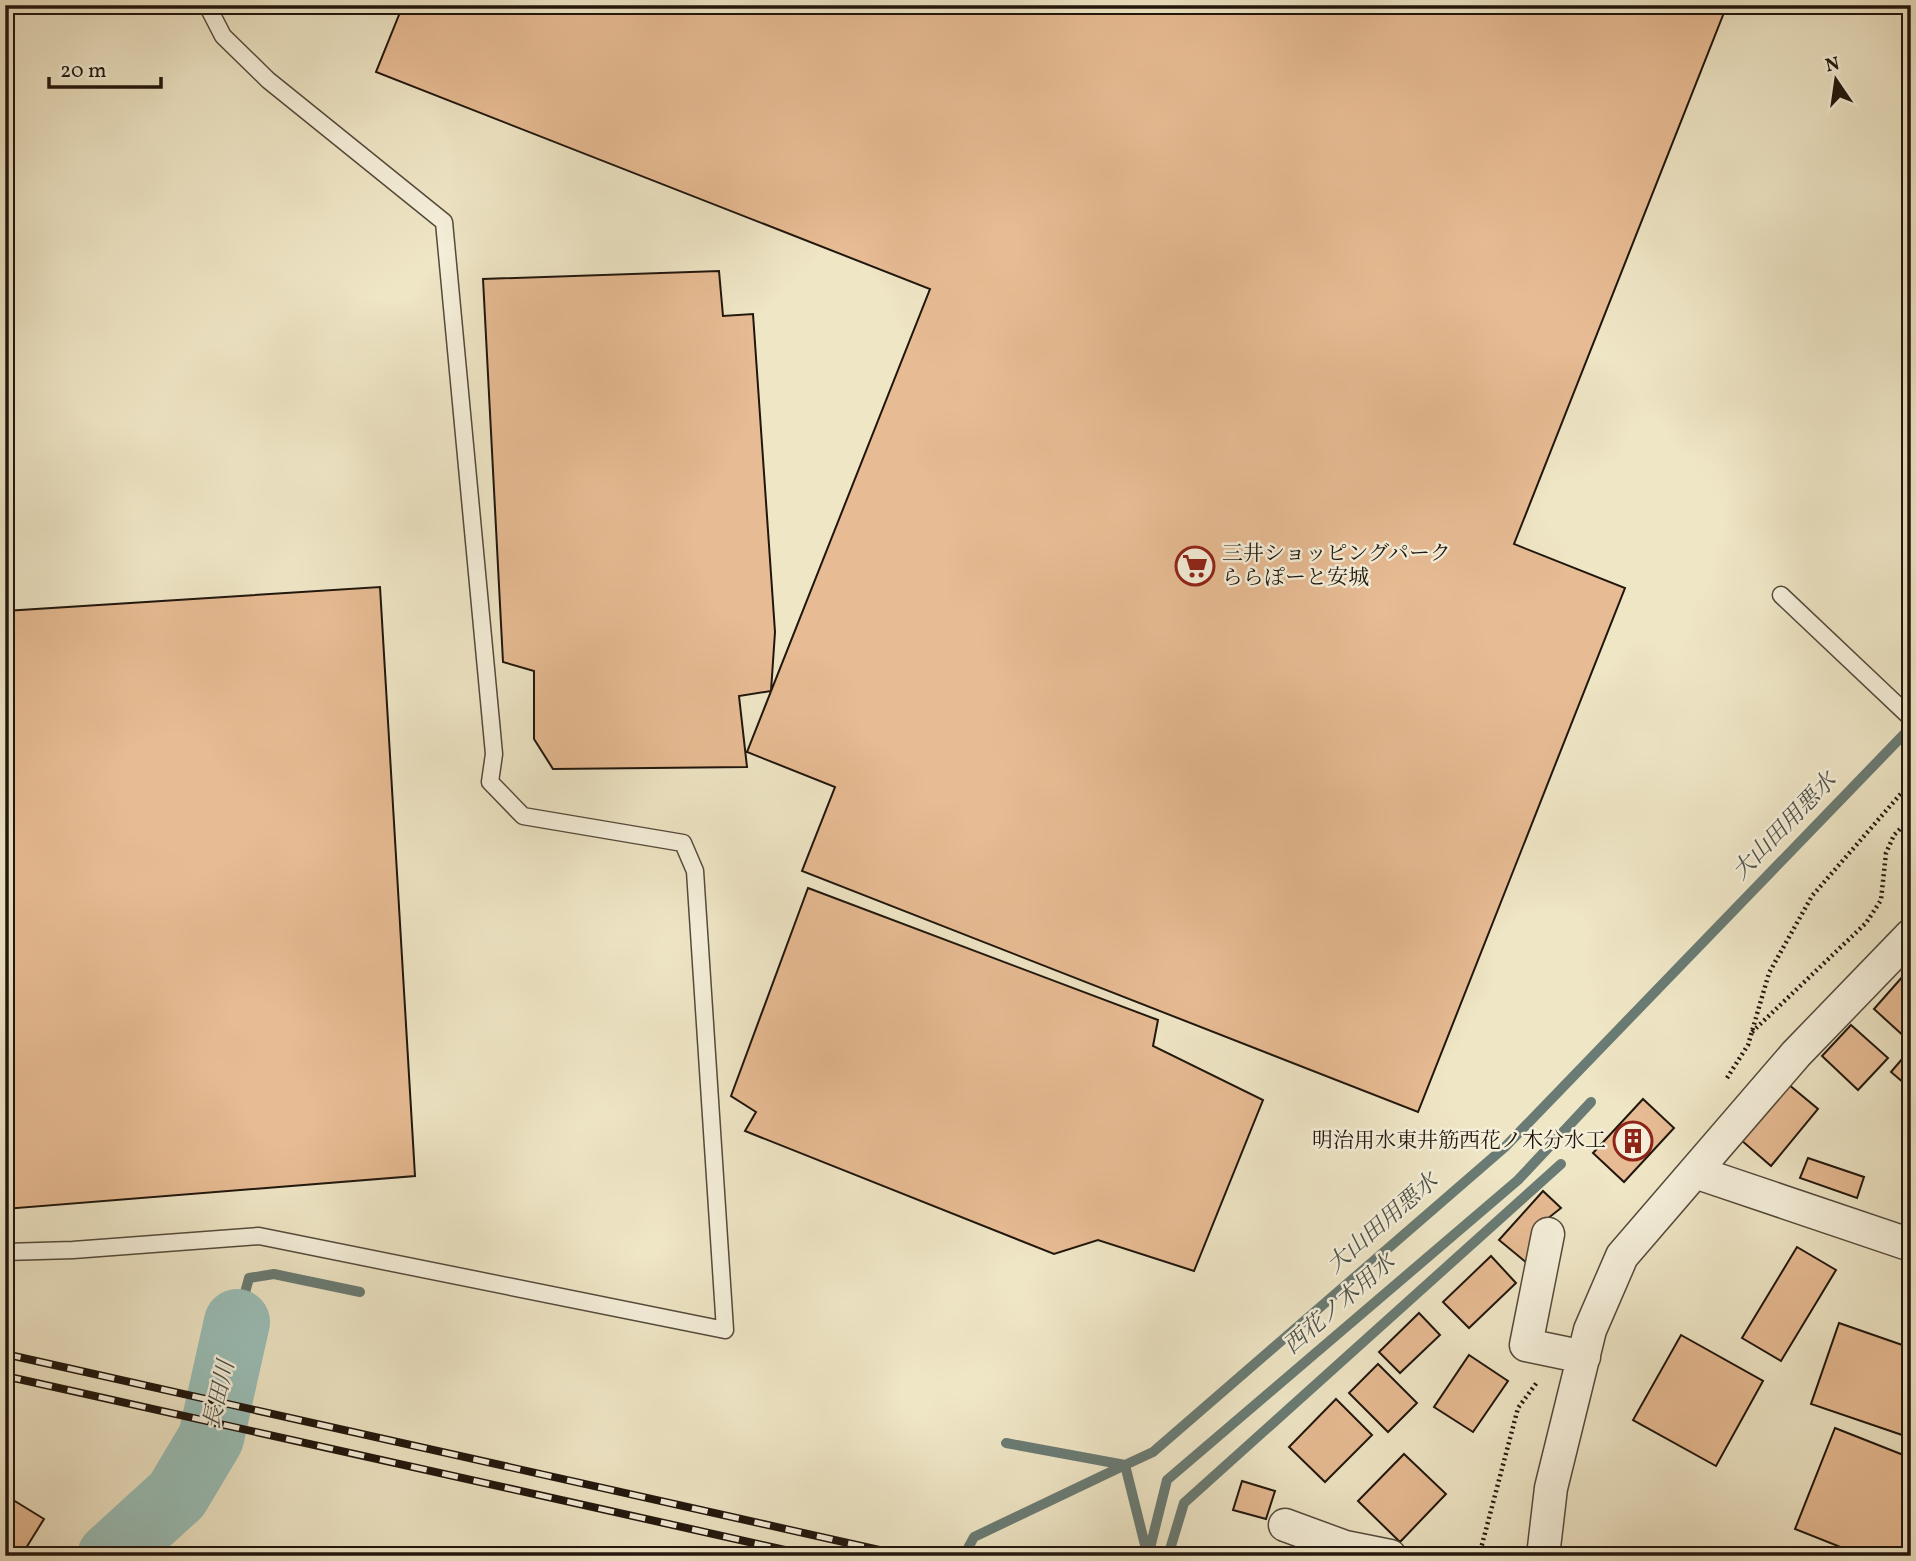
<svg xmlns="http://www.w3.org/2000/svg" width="1916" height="1561" font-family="Vollkorn,'Noto Serif JP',serif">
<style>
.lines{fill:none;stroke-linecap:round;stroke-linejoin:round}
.stream{stroke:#697b74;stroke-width:10}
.river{stroke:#9abfb8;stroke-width:66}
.building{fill:#e7bb93;stroke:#20160d;stroke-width:2}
.service-casing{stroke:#544a3b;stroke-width:19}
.minor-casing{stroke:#544a3b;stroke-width:35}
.path{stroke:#20160d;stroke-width:4.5;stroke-dasharray:2 3.5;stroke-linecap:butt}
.service{stroke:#f5efda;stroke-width:16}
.minor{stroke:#f5efda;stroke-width:32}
.rail-casing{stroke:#20160d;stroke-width:8}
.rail{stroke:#f5efda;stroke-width:5;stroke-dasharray:16;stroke-linecap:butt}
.labels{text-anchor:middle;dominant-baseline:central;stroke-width:5;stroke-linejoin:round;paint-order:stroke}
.poi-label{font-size:21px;fill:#20160d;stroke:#f5efda;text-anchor:start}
.water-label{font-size:23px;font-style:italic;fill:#4b5149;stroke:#f5efda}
</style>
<rect width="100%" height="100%" fill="#efe6c6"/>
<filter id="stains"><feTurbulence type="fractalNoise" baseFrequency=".00286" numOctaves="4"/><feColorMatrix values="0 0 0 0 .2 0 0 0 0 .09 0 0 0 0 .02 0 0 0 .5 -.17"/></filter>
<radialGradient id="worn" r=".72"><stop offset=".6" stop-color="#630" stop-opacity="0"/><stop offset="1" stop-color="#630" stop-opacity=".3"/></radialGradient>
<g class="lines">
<!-- stream -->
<path class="stream" d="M237,1322L249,1278L274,1274L360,1292
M1006,1443L1125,1465L1153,1452L1505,1147L1911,727
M967,1550L974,1537L1125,1465L1147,1553
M1148,1556L1167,1480L1518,1180L1591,1102
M1168,1556L1184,1503L1561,1164"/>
<!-- river -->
<path class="river" d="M110,1556L177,1495L211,1438L237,1322"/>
</g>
<!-- building -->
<path class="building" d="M403,5H1727L1514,544L1625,588L1418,1112L802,871L835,787L747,752L930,289L376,72Z
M719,271L723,316L753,314L775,632L771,691L739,696L747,767L553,769L534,739V671L503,662L483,279Z
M380,587L415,1176L5,1209V611Z
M808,888L1158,1020L1153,1046L1263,1100L1194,1271L1098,1240L1054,1254L745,1131L756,1112L731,1096Z
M1904,975L1911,981V1035L1907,1039L1874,1009Z
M1851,1025L1888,1058L1858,1090L1822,1056Z
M1908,1052L1911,1055V1089L1891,1072Z
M1788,1084L1818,1109L1771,1166L1741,1140Z
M1643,1099L1674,1128L1624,1182L1593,1153Z
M1808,1158L1864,1177L1857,1198L1800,1178Z
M1543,1191L1561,1208L1542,1223L1533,1268L1499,1240Z
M1797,1247L1836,1270L1781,1361L1742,1338Z
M1491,1256L1516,1283L1469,1328L1443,1302Z
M1419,1313L1440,1335L1400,1373L1379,1352Z
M1839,1323L1911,1348V1438L1811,1404Z
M1681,1335L1763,1381L1716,1466L1633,1420Z
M1469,1355L1508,1381L1473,1432L1434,1407Z
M1378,1364L1417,1403L1388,1432L1349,1393Z
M1336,1399L1372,1435L1325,1482L1289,1447Z
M1835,1428L1911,1458V1556H1863L1795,1529Z
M1404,1454L1446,1494L1400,1542L1358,1501Z
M1242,1481L1275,1491L1266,1519L1233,1510Z
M5,1495L44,1519L21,1556H5Z"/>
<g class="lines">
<defs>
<path id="service" d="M1781,595L1911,718
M5,1252L73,1250L259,1236L725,1330L695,871L683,843L523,816L490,782L494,754L444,222L268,80L223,36L207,5"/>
<path id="minor" d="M1695,1172L1911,1245
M1548,1234L1526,1345L1584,1357
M1285,1525L1345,1547L1390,1556
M1543,1556L1551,1488L1590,1330L1622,1256L1796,1054L1911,935"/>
</defs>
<!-- service casing -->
<use href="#service" class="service-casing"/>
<!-- minor casing -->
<use href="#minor" class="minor-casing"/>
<!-- path -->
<path class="path" d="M1752,1032L1866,923L1881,900L1886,853L1894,835L1911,818
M1727,1078L1748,1045L1769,973L1812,896L1911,782
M1479,1556L1518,1408L1538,1381"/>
<!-- service -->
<use href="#service" class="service"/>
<!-- minor -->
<use href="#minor" class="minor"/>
<defs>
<path id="rail" d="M5,1354L906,1556
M5,1376L812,1556"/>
</defs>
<!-- rail casing -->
<use href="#rail" class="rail-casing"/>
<!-- rail -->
<use href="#rail" class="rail"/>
</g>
<!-- icons -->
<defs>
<symbol id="supermarket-ring" viewBox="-11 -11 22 22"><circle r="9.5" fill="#f5efda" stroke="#8f2418" stroke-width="1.5"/><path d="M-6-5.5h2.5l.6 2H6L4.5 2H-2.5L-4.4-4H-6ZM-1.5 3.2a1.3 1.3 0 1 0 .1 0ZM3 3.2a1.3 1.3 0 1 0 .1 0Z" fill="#8f2418"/></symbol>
<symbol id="building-ring" viewBox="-11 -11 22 22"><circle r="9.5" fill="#f5efda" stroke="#8f2418" stroke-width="1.5"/><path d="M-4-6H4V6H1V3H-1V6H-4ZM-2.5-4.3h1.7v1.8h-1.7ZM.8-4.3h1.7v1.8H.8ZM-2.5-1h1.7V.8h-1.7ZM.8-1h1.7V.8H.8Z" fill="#8f2418"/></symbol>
</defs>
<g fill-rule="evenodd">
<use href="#supermarket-ring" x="1173" y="544" width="44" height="44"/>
<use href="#building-ring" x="1611" y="1119" width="44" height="44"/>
</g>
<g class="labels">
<!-- poi labels -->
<g class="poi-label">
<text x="1222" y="554">三井ショッピングパーク<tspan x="1222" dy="24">ららぽーと安城</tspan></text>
<text x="1606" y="1141" text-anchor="end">明治用水東井筋西花ノ木分水工</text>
</g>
<!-- water labels -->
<g class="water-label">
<text transform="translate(1785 827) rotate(-46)">大山田用悪水</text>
<text transform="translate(1383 1224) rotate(-41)">大山田用悪水</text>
<text transform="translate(1340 1305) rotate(-41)">西花ノ木用水</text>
<text transform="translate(220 1395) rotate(-77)">長田川</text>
</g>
</g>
<!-- margin -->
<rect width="1916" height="1561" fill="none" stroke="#efe6c6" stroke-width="28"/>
<rect x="7" y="7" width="1902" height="1547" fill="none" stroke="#20160d" stroke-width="3.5"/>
<rect x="14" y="14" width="1888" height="1533" fill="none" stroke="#20160d" stroke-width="2"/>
<!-- north arrow -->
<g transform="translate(1836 80) rotate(347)" stroke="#f5efda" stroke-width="5" paint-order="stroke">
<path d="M0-5L12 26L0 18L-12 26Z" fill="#20160d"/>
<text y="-10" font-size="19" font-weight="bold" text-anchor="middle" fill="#20160d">N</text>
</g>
<!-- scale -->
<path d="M49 77v10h112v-10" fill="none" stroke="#20160d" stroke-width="3.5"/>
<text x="60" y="77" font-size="21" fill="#20160d" stroke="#f5efda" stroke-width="5" paint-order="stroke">20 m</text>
<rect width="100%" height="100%" filter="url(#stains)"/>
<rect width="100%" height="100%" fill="url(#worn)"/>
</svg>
